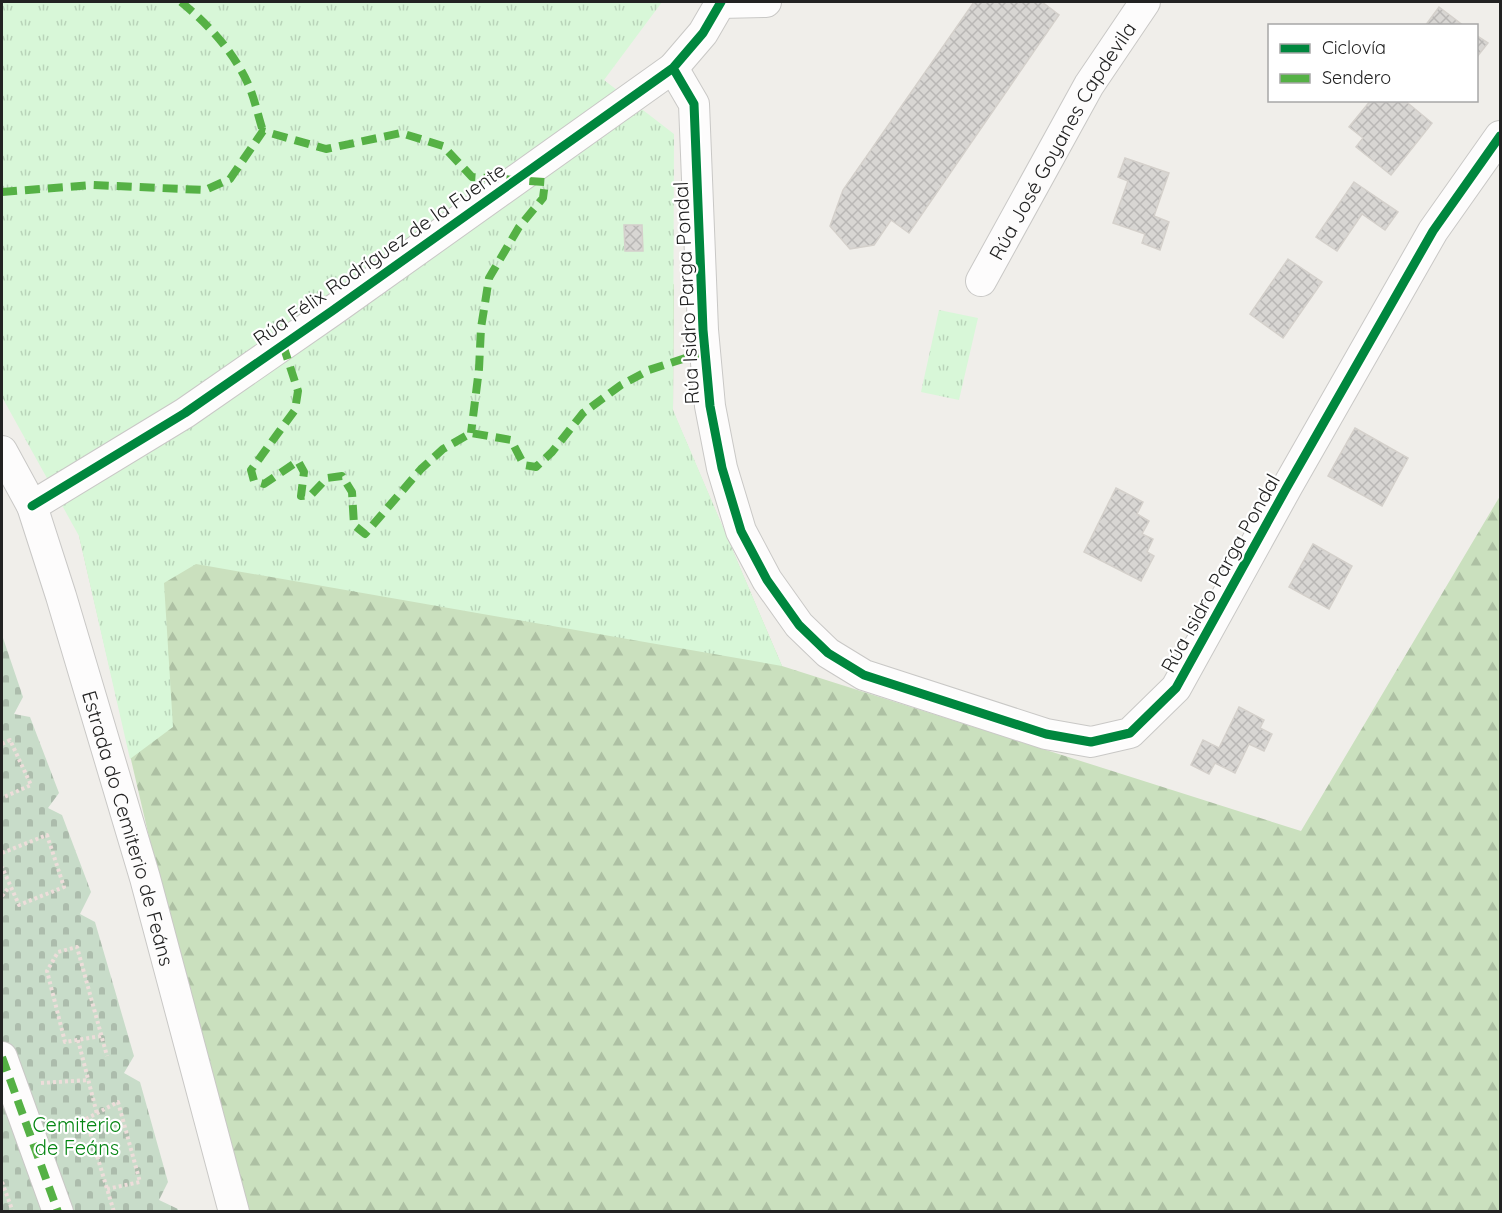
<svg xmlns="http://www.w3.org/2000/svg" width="1502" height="1213" font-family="Quicksand,sans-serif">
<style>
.forest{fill:url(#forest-firs)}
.cemetery{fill:url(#cemetery-stones)}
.park{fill:url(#park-tufts)}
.building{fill:url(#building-cross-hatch);stroke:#d4d0cb;stroke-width:1.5}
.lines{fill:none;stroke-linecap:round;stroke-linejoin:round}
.minor-casing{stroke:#c9c8c6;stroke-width:32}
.path{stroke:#edddda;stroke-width:4;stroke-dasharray:3 3;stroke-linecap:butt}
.minor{stroke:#fdfcfc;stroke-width:30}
.quiet{stroke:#55b145;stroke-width:8;stroke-dasharray:15 8;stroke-linecap:butt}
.cycleway-casing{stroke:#fff;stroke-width:13}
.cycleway{stroke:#00873e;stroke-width:9}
.labels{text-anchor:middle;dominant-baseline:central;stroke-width:4.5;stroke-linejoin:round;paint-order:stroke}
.street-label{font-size:20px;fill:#222;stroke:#fff}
.park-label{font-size:20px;fill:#058613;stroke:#fff}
</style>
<defs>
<pattern id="forest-firs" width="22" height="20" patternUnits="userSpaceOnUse" patternTransform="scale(1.5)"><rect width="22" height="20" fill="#cae0be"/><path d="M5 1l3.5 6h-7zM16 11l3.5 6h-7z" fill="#adc0a3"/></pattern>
<pattern id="cemetery-stones" width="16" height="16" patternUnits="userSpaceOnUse" patternTransform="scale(1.5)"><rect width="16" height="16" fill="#c8dcc9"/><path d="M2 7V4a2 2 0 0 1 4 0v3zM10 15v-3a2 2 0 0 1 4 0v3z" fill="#acbcac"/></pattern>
<pattern id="park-tufts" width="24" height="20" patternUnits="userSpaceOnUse" patternTransform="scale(1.5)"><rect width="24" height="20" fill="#d8f7d8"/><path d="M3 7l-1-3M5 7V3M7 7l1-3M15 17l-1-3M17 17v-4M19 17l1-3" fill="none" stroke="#b9d3b9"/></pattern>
<pattern id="building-cross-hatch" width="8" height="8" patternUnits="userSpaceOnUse" patternTransform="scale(1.5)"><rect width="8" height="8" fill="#d8d6d3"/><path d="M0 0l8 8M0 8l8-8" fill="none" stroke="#b9b7b5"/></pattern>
</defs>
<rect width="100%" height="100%" fill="#f0eeea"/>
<!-- forest -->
<path class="forest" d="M674,284L673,411L782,666L1301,831L1500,496V1211H236L79,536Z"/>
<!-- cemetery -->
<path class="cemetery" d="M2,635L23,697L14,714L30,717L59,793L48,808L62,815L91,892L80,914L95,922L134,1056L124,1073L140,1082L168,1182L159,1200L178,1209V1211H2Z"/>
<!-- park -->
<path class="park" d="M2,2H662L604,80L674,134L673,410L782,666L196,564L164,583L173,727L130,759L79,536L2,397Z
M939,310L978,318L959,400L921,392Z"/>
<!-- building -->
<path class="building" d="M974,2H1042L1059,15L909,233L891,220L874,245L850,249L830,226L843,190Z
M1439,7L1464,26H1425Z
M1476,35L1488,43L1476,58Z
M1371,100H1404L1432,123L1391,175L1356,147L1363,138L1349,127Z
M1125,158L1169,173L1154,216L1169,222L1160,250L1142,243L1145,234L1113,223L1128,181L1118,177Z
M1354,182L1398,212L1385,230L1362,214L1337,251L1316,237Z
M624,225H642L643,251H625Z
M1288,259L1322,282L1283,338L1250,314Z
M1355,428L1408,458L1382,506L1328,476Z
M1116,488L1143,502L1137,514L1149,521L1142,534L1153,539L1147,552L1154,556L1141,581L1084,552Z
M1313,544L1352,566L1329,609L1289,587Z
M1239,707L1264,720L1260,728L1272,734L1264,751L1249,744L1235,773L1215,763L1209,774L1191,765L1203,740L1219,748Z"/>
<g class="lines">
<defs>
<g id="minor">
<path d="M720,3L766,2"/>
<path d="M673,68L694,104L703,330L710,406L722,468L741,531L767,580L799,625L828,653L864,675L1046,734L1091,742L1130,733L1176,688L1287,487L1433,231L1500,136"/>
<path id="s1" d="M981,281L1089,85L1145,2"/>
<path id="s2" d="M2,451L32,506L61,596L145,878L234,1212"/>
<path d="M32,506L185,413L332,311L673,68L703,33L721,2"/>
<path d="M2,1057L58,1212"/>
</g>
</defs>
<!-- minor casing -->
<use href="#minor" class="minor-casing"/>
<!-- path -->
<path class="path" d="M2,744L10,740L31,785L2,798
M2,853L47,835L64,887L19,905L2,867
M2,896L9,887
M101,1036L65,1042L47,971L58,952L77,947L107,1056
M78,1040L97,1114
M41,1083L89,1080
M2,1182L13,1212
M107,1189L140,1182L118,1102L86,1119L114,1212"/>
<!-- minor -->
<use href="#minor" class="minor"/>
<!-- quiet -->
<path class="quiet" d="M181,2C209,25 234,52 249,86C255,100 258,116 263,131
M2,192L92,185L205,190L230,179L263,131L326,149L401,133L443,146L472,177L545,182L543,198L519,227L489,278L481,328L479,369L471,433
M283,345L298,391L295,410L251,470L254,481L264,484L298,461L304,472L301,496L311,495L327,478L342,476L352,492L354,525L365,534L421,469L443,449L471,433L511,440L524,465L536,467L552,452L583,413L621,385L649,370L704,352
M2,1057L58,1212"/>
<defs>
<path id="cycleway" d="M673,68L694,104L703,330L710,406L722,468L741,531L767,580L799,625L828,653L864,675L1046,734L1091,742L1130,733L1176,688L1287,487L1433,231L1500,136
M32,506L185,413L332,311L673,68L703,33L721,2"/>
</defs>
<!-- cycleway casing -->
<use href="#cycleway" class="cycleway-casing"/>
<!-- cycleway -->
<use href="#cycleway" class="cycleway"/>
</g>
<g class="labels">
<!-- street labels -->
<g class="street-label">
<text stroke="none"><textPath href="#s1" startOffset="162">Rúa José Goyanes Capdevila</textPath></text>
<text transform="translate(379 254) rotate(-35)">Rúa Félix Rodríguez de la Fuente</text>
<text transform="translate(686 293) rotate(-93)">Rúa Isidro Parga Pondal</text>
<text transform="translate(1220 573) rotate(-61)">Rúa Isidro Parga Pondal</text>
<text stroke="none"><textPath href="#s2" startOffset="399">Estrada do Cemiterio de Feáns</textPath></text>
</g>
<!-- park labels -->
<g class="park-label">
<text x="77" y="1124">Cemiterio<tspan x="77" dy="23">de Feáns</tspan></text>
</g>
</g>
<!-- border -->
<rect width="1502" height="1213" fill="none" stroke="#222222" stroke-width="6"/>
<!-- legend -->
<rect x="1268" y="24" width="210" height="78" fill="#ffffff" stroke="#a7a7a7" stroke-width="1.5"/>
<rect x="1280" y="44" width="30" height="9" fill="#00873e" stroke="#a7a7a7" stroke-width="1.5"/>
<text x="1322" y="54" font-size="18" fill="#222222">Ciclovía</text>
<rect x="1280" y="74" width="30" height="9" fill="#55b145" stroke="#a7a7a7" stroke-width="1.5"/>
<text x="1322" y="84" font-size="18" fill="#222222">Sendero</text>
</svg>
